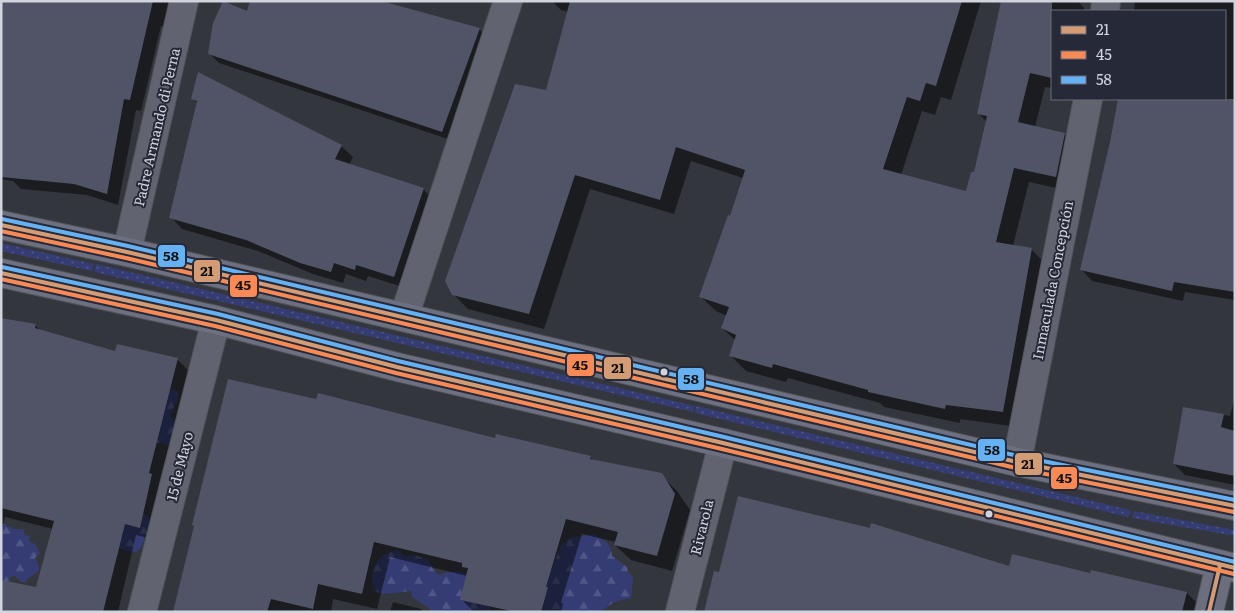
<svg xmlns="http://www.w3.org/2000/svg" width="1236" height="613" font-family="Literata,serif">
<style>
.grass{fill:url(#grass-dots)}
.forest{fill:url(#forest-firs)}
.shadow{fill:#0007}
.building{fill:#505466}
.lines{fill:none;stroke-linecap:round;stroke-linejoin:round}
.minor-casing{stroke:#515359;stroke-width:30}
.tertiary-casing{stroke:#515359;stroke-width:30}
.secondary-casing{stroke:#515359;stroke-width:30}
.trunk-casing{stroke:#515359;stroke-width:30}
.minor{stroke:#616470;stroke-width:28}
.tertiary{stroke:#616470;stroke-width:28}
.secondary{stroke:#6b6e7c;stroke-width:28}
.trunk{stroke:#6d7080;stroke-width:28}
.bus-1-casing{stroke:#262937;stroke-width:8}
.bus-2-casing{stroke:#262937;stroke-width:8}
.bus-3-casing{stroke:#262937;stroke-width:8}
.bus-1{stroke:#d39c74;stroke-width:4}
.bus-2{stroke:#f98a56;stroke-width:4}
.bus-3{stroke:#66b1f2;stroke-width:4}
.bus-dot{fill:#d1d4dd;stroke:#262937;stroke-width:2}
.labels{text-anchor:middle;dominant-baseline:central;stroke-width:4;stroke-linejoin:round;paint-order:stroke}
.street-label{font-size:14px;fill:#d1d4dd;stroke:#262937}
.line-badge{stroke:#262937;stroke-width:2}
.pale-badge-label{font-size:14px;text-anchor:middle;font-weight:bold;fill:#111}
</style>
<defs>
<pattern id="grass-dots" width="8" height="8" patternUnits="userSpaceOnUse" patternTransform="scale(1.25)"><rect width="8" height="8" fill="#343c73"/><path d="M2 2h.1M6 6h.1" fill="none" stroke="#505786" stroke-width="1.8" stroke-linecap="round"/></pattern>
<pattern id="forest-firs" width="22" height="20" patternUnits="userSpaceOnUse" patternTransform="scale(1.25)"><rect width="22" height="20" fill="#343c73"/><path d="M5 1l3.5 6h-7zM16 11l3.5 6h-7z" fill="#505786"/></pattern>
</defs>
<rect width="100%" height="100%" fill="#34363d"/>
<!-- grass -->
<path class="grass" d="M1,243L94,264L92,271L1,251Z
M96,264L695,406L693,412L94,272Z
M696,406L1130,510L1131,513L1128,517L695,413Z
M1134,511L1235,530V536L1132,518Z"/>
<!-- forest -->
<path class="forest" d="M167,389L175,390L179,393C179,402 172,408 170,417L174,419L177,430L171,434V444L165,445L164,442L158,443L154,442Z
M139,513L147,515L151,524L150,535L145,536L142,546L136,552L127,551L119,548L115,551L118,554L116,557L95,515Z
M1,524H6L7,527H11L13,529H23L25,535L29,536L30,542L35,544L40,553L35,558L39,566L38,572L27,579L26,582H21L14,575L10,578V581L1,584Z
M592,534C603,539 612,543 612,556L627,567L628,572L633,577L631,598C620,600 610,602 602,612H532L562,544L570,538Z
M397,550L406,556L415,555L429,560L433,569L439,575C445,573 452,571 459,572C474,575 484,600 492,612H431L429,608L411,596L412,591L383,594L373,591C370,570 374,555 397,550Z"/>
<!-- shadow -->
<path class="shadow" d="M1,1H180L174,28L161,26L141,111L136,110L118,205L87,195L21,189L13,181L1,179Z
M377,1L480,30L489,38L451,140L219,63L210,54L247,13Z
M552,1H981L951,100L941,97L935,115L922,111L901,175L967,192L975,174L987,122L978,113L1002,1H1078L1084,8V11H1052V88L1045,87L1035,127L1064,134L1079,149L1070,191L1029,182L1013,246L1031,249L1046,264L1018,427L960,419V423L884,407L880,403L788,378L786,382L746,371L731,356L736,341L722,328L727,316L716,311L701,297L731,217L743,178L691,161L674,214L590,189L544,329L468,309L453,294L547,92L569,12L561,10Z
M1135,1H1235V300L1185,292L1183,301L1092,281L1082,270L1112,143L1119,99H1225V11H1134Z
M193,98L341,146L353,157L349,165L423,189L434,200L406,288L368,276L366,281L346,274L343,283L313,274L258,251L182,229L171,217L198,104Z
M1,319L35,325L41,331L116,353L177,359L189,371L161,484L152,539L136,535L118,612H1L37,589L53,529L5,517L1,532Z
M1235,397V485L1185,475L1174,464L1184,409L1230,416Z
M496,439L590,457L594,461L661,475L677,491L690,510L672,571L631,560L615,545L616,542L582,534L561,602L563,604L561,612H474L461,599L467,576L390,557L377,609L333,599L331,612H174Z
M1010,568L1090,574L1187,593L1200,606L1199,612H705Z
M393,602L421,609L424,612H390Z"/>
<!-- building -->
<path class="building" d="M1,1H153L130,100L124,99L107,194L74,184L1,177Z
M223,1L247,11L250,1H381L480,28L442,132L208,54L213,23Z
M570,1H962L936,86L926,83L920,101L907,97L883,169L966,191L971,172H974L987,116L977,114L1001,1H1052V78L1030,73L1018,122L1065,133L1056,177L1014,168L996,242L1032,248L1003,412L946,405L945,409L868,392V390L773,364L772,368L729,356L736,335L721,328L729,307L699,297L728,215L730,216L745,170L676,147L660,200L575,175L529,314L452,295L445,281L515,84L546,90Z
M198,72L342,145L335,159L424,188L394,277L356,265L355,270L334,263L331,272L300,263L246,240L169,218L197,101L191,99Z
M1118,99H1235V292L1174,282L1172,291L1080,270L1110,142Z
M1,318L36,324L35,328L115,351L117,344L178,358L149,473L152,474L140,528L125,524L103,612H1V580L36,587L54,521L1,508Z
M228,379L316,399L318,393L495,438L496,434L591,456L590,459L662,473L675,494L657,556L614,545L618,532L566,519L546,587H548L541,612H516L460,600L468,568L462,567V563L374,542L362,594L318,584L313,609L271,599L267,612H173L194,526L192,525Z
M1183,407L1224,414L1221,427L1235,431V476L1173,464Z
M738,496L870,528L871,523L1009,566L1012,554L1090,573L1091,570L1187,592L1182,612H704L714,571L719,572Z"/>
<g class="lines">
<defs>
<path id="minor" d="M1105,11L1106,1
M1017,462L1088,99
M142,612L216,320
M680,612L723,443"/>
<path id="tertiary" d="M127,252L184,1
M404,317L508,1"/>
<path id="secondary" d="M1209,612L1220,565"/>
<path id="trunk" d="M1,225L127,252L1017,462L1235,506
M1,273L216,320L397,367L723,443L1235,568"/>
</defs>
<!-- minor casing -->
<use href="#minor" class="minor-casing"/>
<!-- tertiary casing -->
<use href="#tertiary" class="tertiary-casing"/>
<!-- secondary casing -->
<use href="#secondary" class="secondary-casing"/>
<!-- trunk casing -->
<use href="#trunk" class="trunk-casing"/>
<!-- minor -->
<use href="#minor" class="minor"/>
<!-- tertiary -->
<use href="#tertiary" class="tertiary"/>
<!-- secondary -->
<use href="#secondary" class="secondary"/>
<!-- trunk -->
<use href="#trunk" class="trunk"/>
<defs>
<path id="bus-1" d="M1,225L127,252L1017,462L1235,506
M1,273L216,320L397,367L723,443L1235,568
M1209,612L1220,565"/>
<path id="bus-2" d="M1,231L126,258L1016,468L1234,512
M1,279L215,326L396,373L722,449L1234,574"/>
<path id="bus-3" d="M2,219L128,246L1018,456L1235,500
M2,267L218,314L398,361L724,437L1235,562"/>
</defs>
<!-- bus-1 casing -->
<use href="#bus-1" class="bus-1-casing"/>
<!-- bus-2 casing -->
<use href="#bus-2" class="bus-2-casing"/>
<!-- bus-3 casing -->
<use href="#bus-3" class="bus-3-casing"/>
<!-- bus-1 -->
<use href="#bus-1" class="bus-1"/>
<!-- bus-2 -->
<use href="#bus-2" class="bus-2"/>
<!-- bus-3 -->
<use href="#bus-3" class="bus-3"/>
</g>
<!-- markers -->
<g class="bus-dot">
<circle cx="664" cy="372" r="4.5"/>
<circle cx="989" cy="514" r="4.5"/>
</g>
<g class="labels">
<!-- street labels -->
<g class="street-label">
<text transform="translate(156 127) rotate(-77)">Padre Armando di Perna</text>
<text transform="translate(1052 280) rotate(-79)">Inmaculada Concepción</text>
<text transform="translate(179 466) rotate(-76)">15 de Mayo</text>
<text transform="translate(701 527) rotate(-76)">Rivarola</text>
</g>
</g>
<g class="line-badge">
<rect x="157" y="244" width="29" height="24" rx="5" fill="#66b1f2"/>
<rect x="193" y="259" width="28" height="24" rx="5" fill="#d39c74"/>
<rect x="229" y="274" width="29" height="24" rx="5" fill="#f98a56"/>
<rect x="566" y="353" width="29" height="24" rx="5" fill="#f98a56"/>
<rect x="603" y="356" width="29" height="24" rx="5" fill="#d39c74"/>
<rect x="677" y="367" width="28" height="24" rx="5" fill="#66b1f2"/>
<rect x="977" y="438" width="29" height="24" rx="5" fill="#66b1f2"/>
<rect x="1014" y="452" width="29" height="24" rx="5" fill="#d39c74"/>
<rect x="1050" y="466" width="28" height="24" rx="5" fill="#f98a56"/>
</g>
<g class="pale-badge-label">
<text x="171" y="261">58</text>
<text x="207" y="276">21</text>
<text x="243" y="290">45</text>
<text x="580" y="370">45</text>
<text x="618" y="373">21</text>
<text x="691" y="384">58</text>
<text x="992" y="455">58</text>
<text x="1028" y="469">21</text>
<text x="1064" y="483">45</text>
</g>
<!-- border -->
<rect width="1236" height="613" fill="none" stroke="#d1d4dd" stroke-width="5"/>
<!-- legend -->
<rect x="1051" y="10" width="175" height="90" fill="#262937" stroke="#6a6d79"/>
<rect x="1061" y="26" width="25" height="8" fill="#d39c74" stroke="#6a6d79"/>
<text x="1096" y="35" font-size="15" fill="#d1d4dd">21</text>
<rect x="1061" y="51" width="25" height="8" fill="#f98a56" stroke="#6a6d79"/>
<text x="1096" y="60" font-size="15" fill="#d1d4dd">45</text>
<rect x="1061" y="76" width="25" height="8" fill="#66b1f2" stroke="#6a6d79"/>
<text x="1096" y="85" font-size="15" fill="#d1d4dd">58</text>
</svg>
